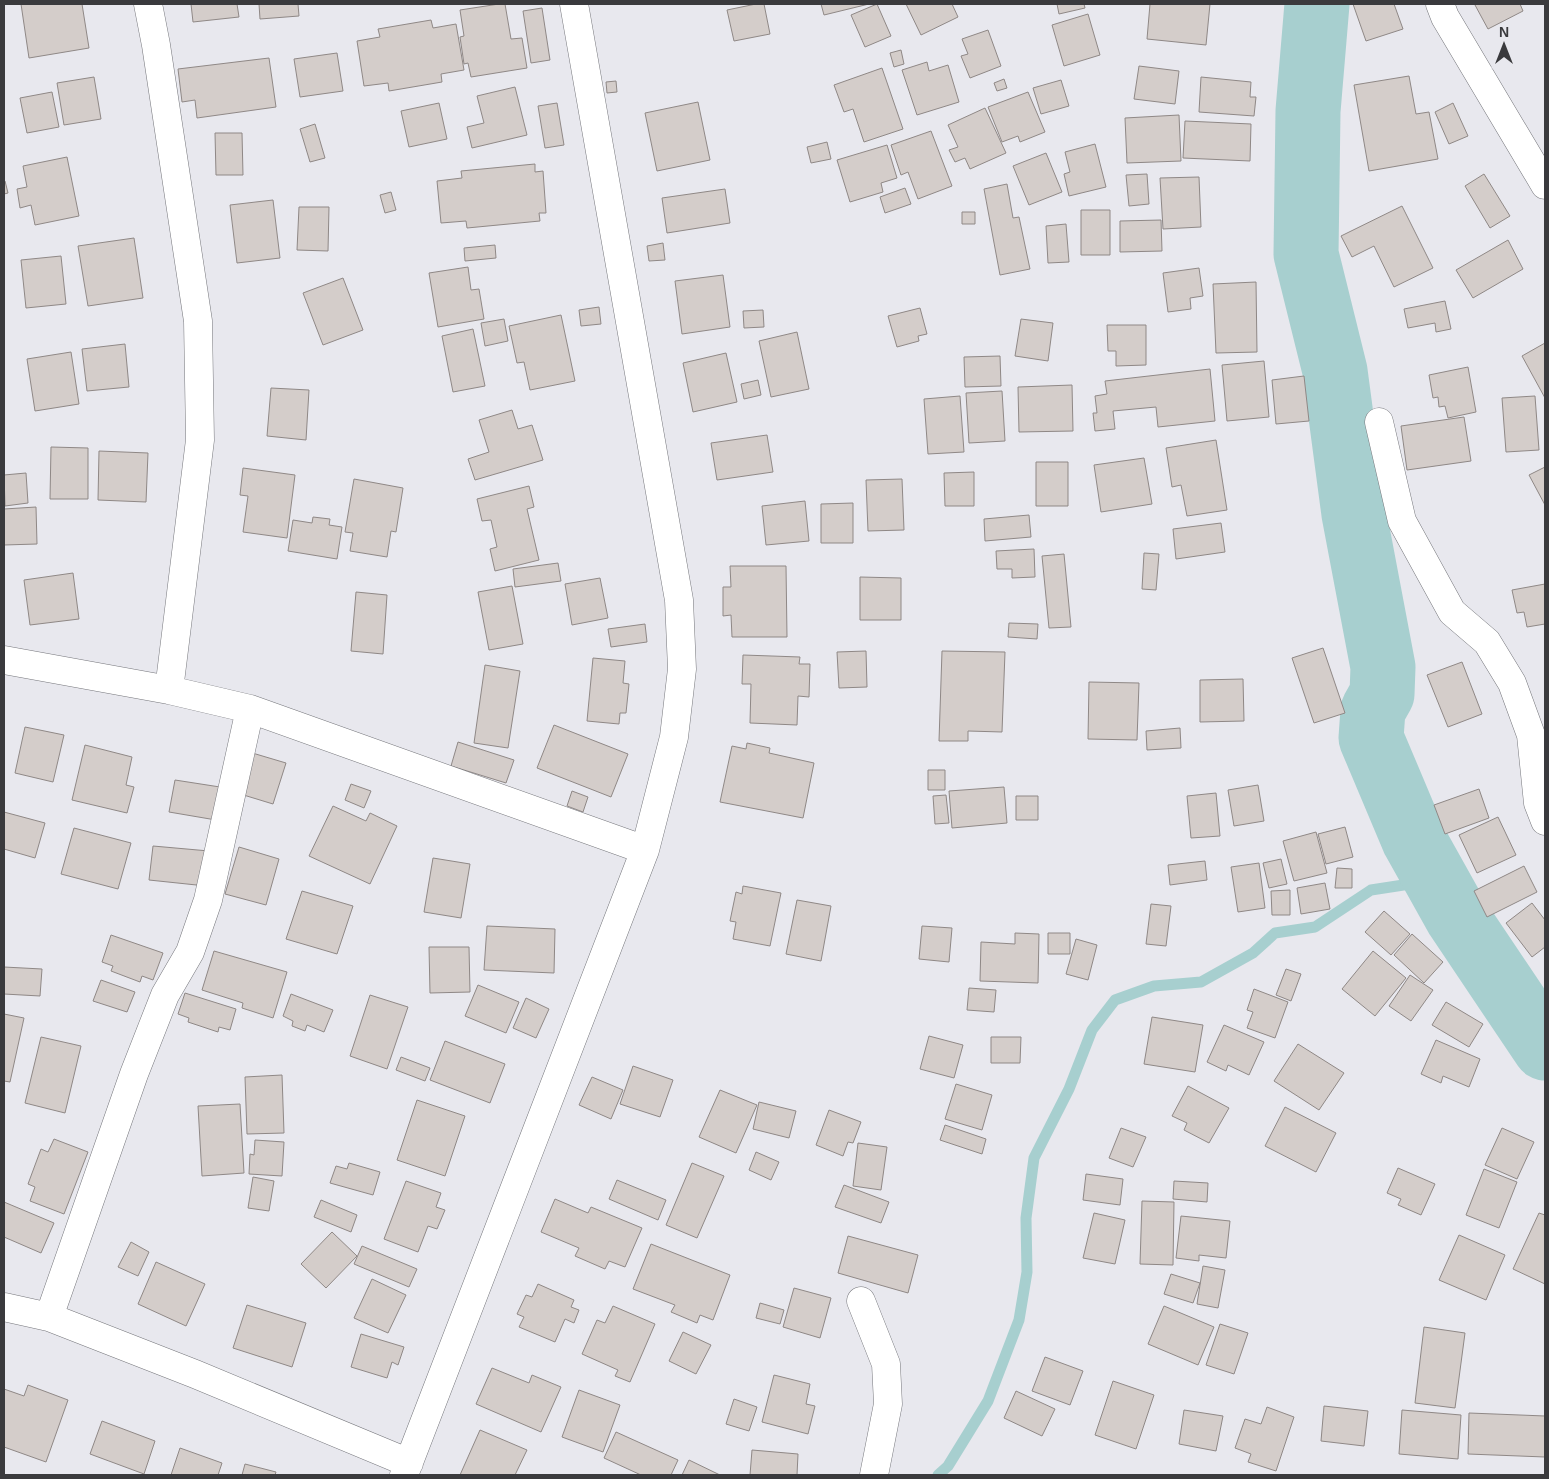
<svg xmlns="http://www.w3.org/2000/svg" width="1549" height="1479" font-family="Helvetica,sans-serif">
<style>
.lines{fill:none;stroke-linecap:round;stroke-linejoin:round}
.stream{stroke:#a7cfcf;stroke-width:11}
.river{stroke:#a7cfcf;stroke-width:65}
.building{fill:#d4cdca;stroke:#8f8886}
.street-casing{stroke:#76777c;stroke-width:29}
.street{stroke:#fff;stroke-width:28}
</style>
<rect width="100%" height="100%" fill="#e8e8ee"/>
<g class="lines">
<!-- stream -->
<path class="stream" d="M938,1475L948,1466L988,1401L1019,1320L1027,1272L1026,1218L1034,1158L1069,1089L1092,1030L1115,1000L1154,986L1201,982L1253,953L1275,933L1315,927L1371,890L1436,880"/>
<!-- river -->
<path class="river" d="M1317,4L1308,111L1306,254L1335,371L1354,514L1383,667L1382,694L1373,710L1371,738L1414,840L1457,917L1545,1048"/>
</g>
<!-- building -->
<path class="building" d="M21,4H82L89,48L29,58Z
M191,4H237L239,17L193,22Z
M259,4H298L299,16L260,19Z
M499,4H505L511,39L522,38L527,68L471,77L468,63L464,64L460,37L464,36L460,10Z
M756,4H764L770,34L734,41L727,10Z
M821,4H869L824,15Z
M877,4L891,36L865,47L851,15Z
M906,4H952L958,17L921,35Z
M1057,4H1084L1085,8L1059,14Z
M1150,4H1210L1206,45L1147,39Z
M1353,4H1394L1403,29L1366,41Z
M1478,4H1520L1523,11L1488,29L1475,5Z
M542,8L550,60L531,63L523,11Z
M1088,14L1100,55L1064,66L1052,25Z
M431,20L433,28L456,24L464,70L441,74L442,82L389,91L388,83L364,86L357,41L380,37L378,29Z
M988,30L1001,66L970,78L961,56L968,54L962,39Z
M901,50L904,64L894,67L890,53Z
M337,53L343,91L300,97L294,59Z
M269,58L276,107L197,118L195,100L182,102L178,69Z
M927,62L929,71L948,65L959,102L917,115L902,70Z
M1139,66L1179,71L1175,104L1134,99Z
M882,68L903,129L864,142L853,109L844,112L834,85Z
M1409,76L1416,114L1429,112L1438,159L1369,171L1354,85Z
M94,77L101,119L64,125L57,83Z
M1201,77L1251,82L1250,97H1256L1254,116L1199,112Z
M1004,79L1007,88L997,91L994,83Z
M1061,80L1069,106L1041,114L1033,88Z
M616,81L617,92L607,93L606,82Z
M515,87L527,135L472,148L467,127L484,123L477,96Z
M52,92L59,127L27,133L20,98Z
M1028,92L1045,132L1020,142L1018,136L1002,142L988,107Z
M698,102L710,160L657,171L645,113Z
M439,103L447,139L409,147L401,111Z
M557,103L564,145L545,148L538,106Z
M1453,103L1468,136L1449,144L1435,112Z
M985,108L1006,153L970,169L965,158L955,162L949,150L958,147L948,125Z
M1179,115L1181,161L1127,163L1125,118Z
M1185,121L1251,124L1250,161L1183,158Z
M315,124L325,158L310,162L300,129Z
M931,131L952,186L918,199L908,172L901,175L891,145Z
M215,133H242L243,175H216Z
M827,142L831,159L811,163L807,147Z
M1095,144L1106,187L1069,196L1064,174L1070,172L1065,152Z
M887,145L897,178L881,183L883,192L850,202L837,160Z
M1046,153L1062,192L1029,205L1013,166Z
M67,157L79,216L35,225L31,205L20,208L17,189L27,187L23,166Z
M535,164V172L543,171L546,213H539L540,221L467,228L466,221L441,223L437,181L462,178L461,171Z
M1147,174L1149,204L1129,206L1126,175Z
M1484,174L1510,216L1490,228L1465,186Z
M1199,177L1201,227L1163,229L1160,178Z
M5,181L8,193L4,194V182Z
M1007,184L1013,218L1019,217L1030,269L1000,275L984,189Z
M905,188L911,204L885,213L880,197Z
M725,189L730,223L667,233L662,198Z
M391,192L396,210L385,213L380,195Z
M273,200L280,258L237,263L230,205Z
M1402,206L1433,268L1394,287L1374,246L1352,257L1341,236Z
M299,207H329L328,251L297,250Z
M1081,210H1110V255H1081Z
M962,212H975V224H962Z
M1161,220L1162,251L1120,252V221Z
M1066,224L1069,262L1048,263L1046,226Z
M134,238L143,298L88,306L78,246Z
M1508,240L1523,269L1473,298L1456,270Z
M663,243L665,260L649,261L647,246Z
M495,245L496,258L465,261L464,248Z
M61,256L66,304L26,308L21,260Z
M468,267L471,290L479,289L484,319L438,327L429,273Z
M1199,268L1203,296L1190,298L1191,309L1168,312L1163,273Z
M723,275L730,327L682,334L675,281Z
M343,278L363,330L323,345L303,293Z
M1256,282L1257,352L1216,353L1213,284Z
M1445,301L1451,329L1436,332L1435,323L1408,328L1404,309Z
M599,307L601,324L581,326L579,310Z
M920,308L927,334L918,336L919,341L897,347L888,316Z
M763,310L764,327L744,328L743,311Z
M561,315L575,381L530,390L524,362L517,363L509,326Z
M504,319L508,341L485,346L481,323Z
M1021,319L1053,323L1048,361L1015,356Z
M1107,325H1146V365L1116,366V351H1108Z
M473,329L485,386L453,392L442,336Z
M797,332L809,389L771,397L759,341Z
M1545,343V398L1522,356Z
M125,344L129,387L87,391L82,349Z
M71,352L79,404L35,411L27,359Z
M726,353L737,402L693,412L683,363Z
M1000,356L1001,386L965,387L964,357Z
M1264,361L1269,417L1227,421L1222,365Z
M1468,367L1476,412L1448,418L1445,406L1439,407L1438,397L1433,398L1429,375Z
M1210,369L1215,421L1158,427L1156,407L1113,411L1115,429L1095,431L1093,413H1097L1095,396L1107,394L1105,381Z
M1304,376L1309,421L1276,424L1272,380Z
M758,380L761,395L744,399L741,384Z
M1072,385L1073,431L1019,432L1018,387Z
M271,388L309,390L306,440L267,436Z
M1002,391L1005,441L969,443L966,393Z
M960,396L964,452L928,454L924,399Z
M1535,396L1539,450L1506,452L1502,398Z
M512,410L518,429L532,425L543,460L475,480L468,459L489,452L479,420Z
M1464,417L1471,461L1407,470L1401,426Z
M767,435L773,472L717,480L711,443Z
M1216,440L1227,510L1187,516L1181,485L1172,487L1166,448Z
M51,447L88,448V499H50Z
M99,451L148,453L146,502L98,500Z
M1144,458L1152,504L1101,512L1094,465Z
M1036,462H1068V506H1036Z
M1545,467V505L1529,475Z
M243,468L295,475L287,538L243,532L248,496L240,495Z
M974,472V506H945L944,473Z
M26,473L28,503L5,506L4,475Z
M354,479L403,488L396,532L391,531L387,557L350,551L353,533L345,532Z
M902,479L904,530L868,531L866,480Z
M529,486L534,507L527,509L539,560L495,571L490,549L497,547L491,520L482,521L477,499Z
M805,501L809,541L766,545L762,506Z
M853,503V543H821V504Z
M36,507L37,544L4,545V509Z
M1029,515L1031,537L985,541L984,519Z
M313,517L330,519L329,525L342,527L337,559L288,551L293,520L312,523Z
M1221,523L1225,552L1176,559L1173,529Z
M1034,549L1035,577L1012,578V569H997L996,551Z
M1144,553L1159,554L1156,590L1142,589Z
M1064,554L1071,627L1049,628L1042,556Z
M558,563L561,581L515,587L513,569Z
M730,566H786L787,637H732L731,615L723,616V587H731Z
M73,573L79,619L30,625L24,580Z
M860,577L901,578V620H860Z
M600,578L608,618L572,625L565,584Z
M1545,584V624L1527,627L1524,612L1517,613L1512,590Z
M512,586L523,644L489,650L478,592Z
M356,592L387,595L383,654L351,651Z
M1009,623L1038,624L1037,639L1008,637Z
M645,624L647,642L611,647L608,629Z
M1323,648L1345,713L1314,723L1292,658Z
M866,651L867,687L839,688L837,652Z
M942,651L1005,652L1002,732L968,731V741H939Z
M743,655L800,657L799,664H810L809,697L798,696L797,725L750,723L751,684H742Z
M593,658L625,661L623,683L629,684L626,713H620L619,724L587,721Z
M1462,662L1482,714L1448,727L1427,675Z
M485,665L520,671L508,748L474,743Z
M1243,679L1244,721L1200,722V680Z
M1089,682L1139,683L1137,740L1088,739Z
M554,725L628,754L611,797L537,768Z
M25,727L64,735L53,782L15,773Z
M1180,728L1181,748L1147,750L1146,731Z
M458,742L514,760L506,783L451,766Z
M747,743L770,748L769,753L814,763L803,818L720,802L732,746L746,749Z
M85,745L132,757L126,785L134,787L127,813L72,800Z
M249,752L286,763L273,804L237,793Z
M928,770H945V790H928Z
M175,780L220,787L216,820L169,812Z
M351,784L371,791L364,808L345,800Z
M1258,785L1264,821L1234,826L1228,790Z
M1004,787L1007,823L952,828L949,791Z
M1479,789L1489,818L1445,834L1434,805Z
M572,791L588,797L583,812L567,806Z
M1216,793L1220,836L1191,838L1187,796Z
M946,795L949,823L935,824L933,796Z
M1016,796H1038V820H1016Z
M333,806L366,821L370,813L397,826L370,884L309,856Z
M4,812L45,823L35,858L4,849Z
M1498,817L1516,855L1477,873L1459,835Z
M1345,827L1353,857L1326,864L1318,834Z
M74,828L131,843L118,889L61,874Z
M1316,832L1327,873L1294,881L1283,841Z
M153,846L209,851L206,886L149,880Z
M239,847L279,859L266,905L225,894Z
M433,858L470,864L461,918L424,912Z
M1281,859L1287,884L1269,888L1263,863Z
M1205,861L1207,880L1170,885L1168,865Z
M1259,863L1265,908L1238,912L1231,867Z
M1524,866L1537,892L1487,917L1474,891Z
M1337,868L1352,869V888H1335Z
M1325,883L1330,909L1301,914L1297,888Z
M743,886L781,893L770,946L733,939L736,922L730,921L736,892L742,894Z
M1290,890V915H1272L1271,891Z
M302,891L353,906L337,954L286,939Z
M797,900L831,906L821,961L786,954Z
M1532,903L1545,920V947L1532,957L1506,923Z
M1151,904L1171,906L1166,946L1146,944Z
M1384,911L1410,934L1391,955L1365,932Z
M487,926L555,929L554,973L484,970Z
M922,926L952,928L949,962L919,959Z
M1015,933L1039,934L1038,983L980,981L981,942L1015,944Z
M1048,933H1070V954H1048Z
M1412,934L1443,962L1424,983L1394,955Z
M111,935L163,953L153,980L142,976L140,982L111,971L113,966L102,962Z
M1076,939L1097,945L1088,980L1066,974Z
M429,947H469L470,992L430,993Z
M214,951L287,972L273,1018L242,1008L243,1003L202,990Z
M1373,951L1406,978L1375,1016L1342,989Z
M4,967L42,969L40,996L4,994Z
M1286,969L1301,974L1291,1001L1276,995Z
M1410,975L1433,990L1411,1021L1389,1006Z
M101,980L135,992L127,1012L93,1001Z
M478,985L519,1002L506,1033L465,1016Z
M969,988L996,990L994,1012L967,1010Z
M1254,989L1288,1002L1275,1038L1247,1028L1253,1012L1247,1010Z
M185,993L236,1009L230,1030L219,1027L218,1032L188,1022L189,1018L178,1014Z
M291,994L333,1010L324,1032L307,1025L305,1031L292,1026L293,1021L283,1016Z
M370,995L408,1007L387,1069L350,1056Z
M526,998L549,1009L536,1038L513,1028Z
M1446,1002L1483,1024L1469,1047L1432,1025Z
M4,1014L24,1018L10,1082L4,1081Z
M1152,1017L1203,1025L1195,1072L1144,1064Z
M1224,1025L1264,1042L1249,1075L1228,1065L1226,1071L1207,1062Z
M929,1036L963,1045L954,1078L920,1069Z
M41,1037L81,1046L65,1113L25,1103Z
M991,1037H1021L1020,1063H991Z
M1436,1040L1480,1059L1469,1087L1443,1076L1441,1083L1421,1074Z
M445,1041L505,1064L490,1103L430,1080Z
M1298,1044L1344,1073L1319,1110L1274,1081Z
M401,1057L430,1068L425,1081L396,1070Z
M633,1066L673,1080L660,1117L620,1104Z
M282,1075L284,1133L247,1134L245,1077Z
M592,1077L623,1090L611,1119L579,1105Z
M956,1084L992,1095L982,1130L945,1119Z
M1188,1086L1229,1108L1209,1143L1184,1130L1187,1123L1172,1116Z
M720,1090L757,1105L736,1153L699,1137Z
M417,1100L465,1116L445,1176L397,1160Z
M759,1102L796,1111L789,1138L753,1129Z
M240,1104L244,1173L202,1176L198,1106Z
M1285,1107L1336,1133L1316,1172L1265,1146Z
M829,1110L861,1122L853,1143L848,1142L843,1156L816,1145Z
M945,1125L986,1139L982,1154L940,1140Z
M1121,1128L1146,1137L1133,1167L1109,1158Z
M1502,1128L1534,1142L1517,1179L1485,1165Z
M54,1139L88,1152L64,1214L30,1201L35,1187L28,1184L41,1149L48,1152Z
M255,1140L284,1142L282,1176L249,1174L250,1154L254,1155Z
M858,1143L887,1147L881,1190L853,1186Z
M756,1152L779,1162L771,1180L749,1170Z
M349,1163L380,1172L373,1195L330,1183L336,1166L347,1169Z
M692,1163L724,1176L697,1238L666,1225Z
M1398,1168L1435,1184L1421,1215L1398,1205L1401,1199L1387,1193Z
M1484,1169L1517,1182L1499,1228L1466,1215Z
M1086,1174L1123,1179L1120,1205L1083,1200Z
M253,1177L274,1181L269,1211L248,1208Z
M617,1180L666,1200L658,1220L609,1199Z
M406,1181L441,1193L436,1207L445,1210L437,1229L428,1226L418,1252L384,1239Z
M1174,1181L1208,1183L1207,1202L1173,1199Z
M844,1185L889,1202L881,1223L835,1207Z
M555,1199L588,1213L591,1207L642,1228L625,1267L609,1261L605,1269L575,1256L579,1248L541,1232Z
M321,1200L357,1215L351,1232L314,1217Z
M1142,1201L1174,1202L1173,1265L1140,1264Z
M4,1202L54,1223L41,1253L4,1237Z
M1094,1213L1125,1220L1115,1264L1083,1258Z
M1539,1213L1545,1215V1284L1513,1269Z
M1181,1216L1230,1221L1226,1258L1199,1255V1261L1176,1258Z
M332,1232L357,1256L326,1288L301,1264Z
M1459,1235L1505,1255L1486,1300L1439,1280Z
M848,1236L918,1255L908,1293L838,1273Z
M131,1242L149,1252L138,1276L118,1267Z
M651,1244L730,1275L713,1320L700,1315L697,1323L671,1312L675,1305L633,1289Z
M362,1246L417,1269L409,1287L354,1264Z
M156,1262L205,1284L186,1326L138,1304Z
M1203,1266L1225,1270L1218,1308L1197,1304Z
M1171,1274L1200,1283L1193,1303L1164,1294Z
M372,1279L406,1295L388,1333L354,1318Z
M538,1284L574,1300L571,1307L579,1310L574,1323L565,1319L555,1342L519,1327L524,1317L517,1314L526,1295L532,1297Z
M794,1288L831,1298L820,1338L783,1327Z
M760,1303L784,1310L780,1324L756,1318Z
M247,1305L306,1323L292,1367L233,1348Z
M613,1306L655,1324L630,1382L615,1376L618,1370L582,1354L597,1320L605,1323Z
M1164,1306L1214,1327L1198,1365L1148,1344Z
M1220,1324L1248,1333L1234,1374L1206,1365Z
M1424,1327L1465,1333L1455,1408L1415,1403Z
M683,1332L711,1345L696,1374L669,1361Z
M361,1334L404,1347L398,1365L392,1362L387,1378L351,1367Z
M1045,1357L1083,1371L1070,1405L1032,1391Z
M492,1368L529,1383L532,1375L561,1387L541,1432L476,1404Z
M774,1375L810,1384L806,1404L815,1406L808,1434L762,1422Z
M1113,1381L1154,1395L1136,1449L1095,1435Z
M28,1385L68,1400L46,1462L4,1447V1389L24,1396Z
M579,1390L620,1405L603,1452L562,1437Z
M1016,1391L1055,1409L1042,1436L1004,1418Z
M734,1399L757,1407L749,1431L726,1424Z
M1324,1406L1368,1411L1364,1446L1321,1441Z
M1267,1407L1294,1417L1276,1471L1248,1462L1251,1454L1235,1448L1245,1419L1261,1424Z
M1184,1410L1223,1416L1216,1451L1179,1444Z
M1402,1410L1461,1415L1458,1459L1399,1454Z
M1469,1413L1545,1416V1457L1468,1454Z
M102,1421L155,1441L144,1474L90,1454Z
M480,1430L527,1450L515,1475H460Z
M616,1432L678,1460L671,1475H641L604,1458Z
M180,1448L222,1463L218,1475H171Z
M752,1450L798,1454L797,1475H750Z
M689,1460L720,1475H682Z
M245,1464L276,1472L275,1475H242Z"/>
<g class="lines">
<defs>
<path id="street" d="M148,4L156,45L198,321L200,440L169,690
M1440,4L1445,17L1545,185
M1379,422L1402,521L1452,612L1487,642L1512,683L1531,735L1538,803L1545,821
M4,660L169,690L250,709L645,850
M861,1301L886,1364L888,1404L874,1475
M4,1307L49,1317L195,1374L409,1463
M49,1317L134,1074L165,995L190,952L208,900L250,709
M404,1475L645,850L674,737L682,669L679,600L574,4"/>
</defs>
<!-- street casing -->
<use href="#street" class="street-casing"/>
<!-- street -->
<use href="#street" class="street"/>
</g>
<!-- border -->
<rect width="1549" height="1479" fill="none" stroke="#3a3a3d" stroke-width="10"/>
<!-- north arrow -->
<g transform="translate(1504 45)" stroke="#e8e8ee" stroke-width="4" paint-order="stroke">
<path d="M0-4L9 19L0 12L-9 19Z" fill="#3a3a3d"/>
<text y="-8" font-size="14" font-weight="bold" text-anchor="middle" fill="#3a3a3d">N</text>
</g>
</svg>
